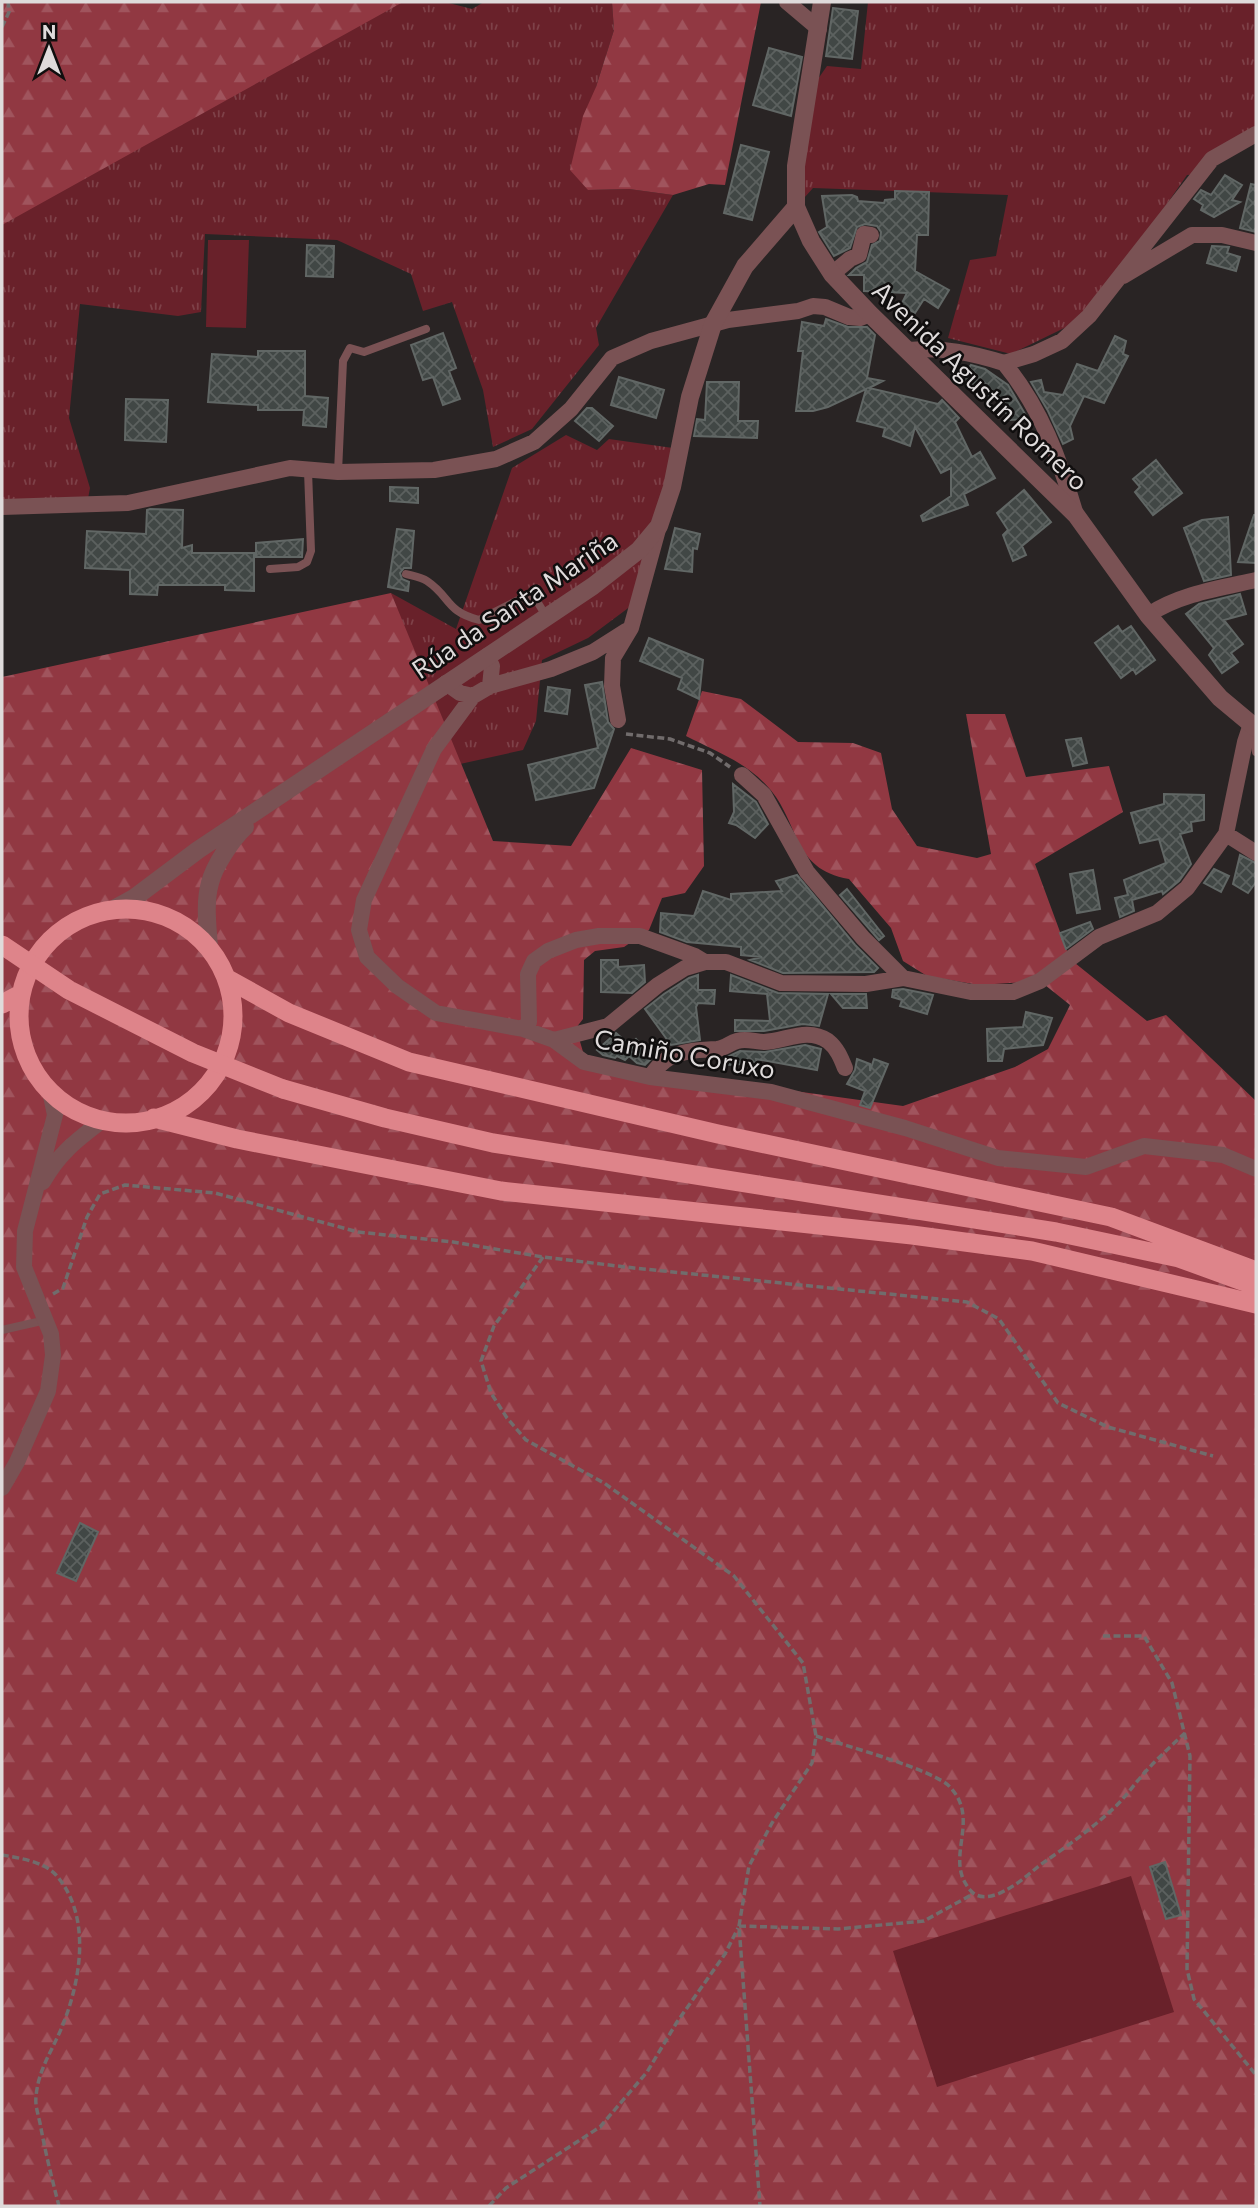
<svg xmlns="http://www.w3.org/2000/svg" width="1258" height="2208" font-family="Commissioner,sans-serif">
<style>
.grass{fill:url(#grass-tufts)}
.forest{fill:url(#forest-firs)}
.pitch{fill:#69212a}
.building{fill:url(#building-cross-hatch);stroke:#616765;stroke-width:2}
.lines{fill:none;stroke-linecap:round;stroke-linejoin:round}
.path{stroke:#716c6c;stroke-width:3.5;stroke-dasharray:7 3.5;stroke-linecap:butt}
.service{stroke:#7a5254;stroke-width:8}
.minor{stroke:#7a5254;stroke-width:16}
.tertiary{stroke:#7a5254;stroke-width:18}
.trunk{stroke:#de848a;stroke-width:19}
.trunk-bridge{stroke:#de848a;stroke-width:19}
.labels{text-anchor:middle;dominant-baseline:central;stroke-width:5;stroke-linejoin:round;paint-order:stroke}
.street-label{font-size:26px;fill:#dfdbdb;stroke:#100e0e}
</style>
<defs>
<pattern id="grass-tufts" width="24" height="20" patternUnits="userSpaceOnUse" patternTransform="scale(1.75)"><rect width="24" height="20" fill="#69212a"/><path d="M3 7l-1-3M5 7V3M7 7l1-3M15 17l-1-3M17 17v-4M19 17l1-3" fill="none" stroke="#7e4148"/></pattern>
<pattern id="forest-firs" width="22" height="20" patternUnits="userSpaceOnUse" patternTransform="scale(1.75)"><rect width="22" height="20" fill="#913842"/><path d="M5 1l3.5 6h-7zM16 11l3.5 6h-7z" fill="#a0545d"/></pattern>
<pattern id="building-cross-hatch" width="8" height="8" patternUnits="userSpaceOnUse" patternTransform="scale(1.75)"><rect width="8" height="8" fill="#414745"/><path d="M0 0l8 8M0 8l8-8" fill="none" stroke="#5c615f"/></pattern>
</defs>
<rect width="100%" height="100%" fill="#292424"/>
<!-- grass -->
<path class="grass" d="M380,2H445L472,9L484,2H612L614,30L596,87L588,190L629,189L673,195L596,328L599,345L532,429L493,447L483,390L452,302L423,311L411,274L337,240L205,234L201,312L178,316L80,304L69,418L90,488L87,504L2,507V213Z
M868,2H1256V138L1199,174L1187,175L1089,316L1011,354L948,338L970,260L996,256L1008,195L813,188L796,207L809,92L827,66L861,69Z
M566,435L597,450L609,439L680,449L639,600L588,638L542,660L536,721L523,750L451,766L391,593L456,629L512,468Z"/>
<!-- forest -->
<path class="forest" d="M2,2H403L2,225Z
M612,2H761L725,185L709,184L673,195L629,189L588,190L570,170L583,116L596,87L614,30Z
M391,593L493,841L571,846L631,748L702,770L704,866L685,893L662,898L649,930L624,947L595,951L584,960L583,1019L576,1028L586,1062L903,1106L1015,1067L1048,1049L1070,1005L1040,981L979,985L927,976L903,961L891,928L849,879C791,869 800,822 768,787C746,762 715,751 686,736L702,691L741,699L798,742L853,743L881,753L892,809L917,846L977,858L991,854L966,714H1005L1026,777L1109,766L1123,812L1035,864L1070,959L1147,1021L1166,1015L1256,1101V2206H2V677Z"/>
<!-- pitch -->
<path class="pitch" d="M208,240H249L246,328L206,327Z
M1131,1876L1174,2012L937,2087L893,1951Z"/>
<!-- building -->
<path class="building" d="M833,8L858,11L852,59L826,56Z
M769,48L802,57L791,116L753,105Z
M741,145L769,152L752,220L724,213Z
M1225,175L1242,185L1232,200L1240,202L1214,217L1201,210L1203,205L1194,199L1201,190L1211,195Z
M1251,184L1256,185V232L1240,228Z
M895,191L929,192L928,235H917L915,271L949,290L938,308L924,299L915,313L901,305L907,293L864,291V275H849L856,268L867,262L872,245L880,241L881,232L877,226L865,224L857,227L850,248L834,256L819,232L827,227L822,196L852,195L857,197L858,201L884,203L885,200L895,199Z
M307,245L334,246L333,277L306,276Z
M1212,246L1229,247L1227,253L1240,257L1236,271L1207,263Z
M826,319L848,327H867L875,335L867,378L883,381L869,388L938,404L942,400L959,418L955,422L972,457L980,452L995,478L964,494L968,505L923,521L921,516L951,496V468L941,473L915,427L910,446L883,436L885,428L857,421L866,389L828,407L813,411H796L803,351H798L802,322L824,326Z
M443,333L456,368L449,371L460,399L443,405L433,377L423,380L411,345Z
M1115,336L1126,341L1123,354L1128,356L1104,403L1084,396L1070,426L1073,439L1063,444L1048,411L1031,382L1041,380L1044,392L1063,395L1077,364L1098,371Z
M258,351H305V396L328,398L326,427L303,425L304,410H258V405L208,402L212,354L258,357Z
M971,365L985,369L1008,385L1028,419L1010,420L996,395L991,402L961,377Z
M619,377L664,390L656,418L611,405Z
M707,382H739L738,421H758L757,438L694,436L697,419L705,420Z
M126,399L168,400L166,442L125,440Z
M587,408H592L613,426L599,441L575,421Z
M1156,460L1182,493L1153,515L1135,492L1140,487L1133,479Z
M390,487L418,488V503L390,501Z
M1024,490L1051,522L1022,546L1026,555L1013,561L1003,535L1008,530L997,513Z
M150,509L183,510L182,548L192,545V553H254V591L225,590V585H158L157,595L130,594V570L85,568L87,531L146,534L147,510Z
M1254,515H1256V563L1238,562Z
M1228,517L1231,575L1204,581L1184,528L1202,520Z
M675,528L700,534L697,549L693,548L692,572L665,569Z
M397,529L414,531L411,568H404L400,573L402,579L409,582L408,591L388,587Z
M303,539L302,557H256V543Z
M1240,594L1246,614L1224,620L1243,644L1231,653L1238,662L1222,673L1209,655L1214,648L1186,614L1199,604Z
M1118,626L1122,632L1131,626L1155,660L1136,674L1133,669L1121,678L1095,643Z
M649,638L703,660L699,699L678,689L682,678L640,661Z
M602,682L608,722L614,729L594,788L536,800L528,765L598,748L585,685Z
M548,687L570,690L567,714L545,711Z
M1081,738L1087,763L1073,766L1066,740Z
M733,784L756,802L768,824L755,838L736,825L729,823L734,812Z
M1164,794L1204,795V820L1191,822L1192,831L1180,834L1191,864L1179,881L1163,894L1162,891L1132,900L1134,911L1120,917L1115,898L1128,895L1124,880L1166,863L1159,839L1140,843L1131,813L1164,804Z
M1240,855L1256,863V882L1248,893L1233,884Z
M1214,869L1229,876L1221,892L1204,883Z
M1093,870L1100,909L1077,913L1070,874Z
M797,875L855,945L878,968L874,972L783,973L750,960L762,957L741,955V947L687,942L660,932L661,913L694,916L703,891L731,900V894L782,891L776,881Z
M847,889L884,936L879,940L840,895Z
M1090,922L1093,929L1066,949L1060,933Z
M601,960H618V967L644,965L645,982L632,993L601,992Z
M698,975V990H715L714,1004L698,1003L696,1007L700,1040L671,1045L645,1009L664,994L689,978Z
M731,975L778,993L828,994L819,1026L803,1024L764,1031H735V1020L770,1021L767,994L730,991Z
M903,989L933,995L927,1014L900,1006L902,1000L892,997L893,990Z
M831,994H866L867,1008H843Z
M1026,1012L1052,1018L1043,1045L1004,1049L1002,1061H988L987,1029L1023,1027Z
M616,1033L630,1045L636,1039L653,1057L645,1065L637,1063L629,1056L625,1060L617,1056L615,1058L603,1055L597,1050Z
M805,1045L821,1049L817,1070L756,1059L757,1063L728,1065L727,1057L740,1051L765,1052Z
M857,1059L870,1064V1071L874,1059L888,1064L870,1108L860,1105L865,1091L847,1084L855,1070Z
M80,1523L98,1532L76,1581L57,1573Z
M1165,1862L1181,1915L1166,1919L1150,1867Z"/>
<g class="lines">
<!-- path -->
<path class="path" d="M2,27L9,12L8,2
M626,734L670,739L710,753L730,767
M543,1257L494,1326L481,1361L491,1393L507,1418L526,1440L604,1483L734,1576L803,1663L816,1736L812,1763L772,1823L749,1866L739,1926L760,2206
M53,1294L63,1288L87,1217L100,1194L125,1185L215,1193L358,1232L453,1242L543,1257L634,1268L967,1302L999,1319L1058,1403L1108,1427L1213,1456
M1103,1636H1144L1172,1683L1190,1756L1187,1969L1194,1999L1256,2075
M816,1736C843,1745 935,1770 950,1787C982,1821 942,1859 971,1891C980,1901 996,1896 1006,1890C1018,1884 1029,1874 1040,1865C1066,1847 1093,1828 1116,1806C1127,1795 1136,1782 1147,1770C1159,1757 1172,1745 1185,1733
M2,1855C19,1858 43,1861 56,1875C92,1916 81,1980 62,2027C52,2051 38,2070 36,2097C35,2105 38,2114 40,2123C45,2151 52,2179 59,2206
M739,1926L838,1929L924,1921L973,1894
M489,2206L506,2188L600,2127L647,2072L677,2022L725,1954L738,1928"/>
<!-- service -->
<path class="service" d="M338,472L343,361L350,348L364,352L426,329
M270,569L298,567L307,562L311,551L308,471
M406,574C413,576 421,577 427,581C451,597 445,611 479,620L520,599L535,598L546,616
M1252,730L1256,752
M2,1330L46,1320"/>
<!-- minor -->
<path class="minor" d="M787,2L819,29
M832,274L850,259L859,255L864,234L871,235
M1123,276L1192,235H1222L1256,243
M908,350C942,347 972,353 1004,363C1041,408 1060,460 1076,515
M1004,363L1034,354L1062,341L1089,316L1212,159L1256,134
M2,507L128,503L290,468L338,472L434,470L496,459L534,442L571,409L612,358L651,341L728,320L798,311L813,306L825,307L849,317L860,318L870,314
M1148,615C1179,594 1220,588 1256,580
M446,683L460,693L473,696L490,686L492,666L487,656
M490,686L551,669L593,652L626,631
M473,696L434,749L364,900L359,930L367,957L397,986L436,1013L523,1029L554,1040L584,1062L650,1077L771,1092L905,1128L998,1158L1086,1167L1144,1146L1223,1155L1256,1169
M618,720L612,686L613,658L631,628L659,526
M742,775L764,795L807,872L863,938L903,978L971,992H1013L1040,981L1099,937L1157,913L1187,888L1226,834L1245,742L1251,724
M1226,834L1256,853
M523,1029L529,1022L528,974L534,961L548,951L576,940L599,936H640L695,956L705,962
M554,1040L608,1026L658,985L685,968L705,962H726L781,983L866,984L903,978
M650,1077C656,1069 661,1062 669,1058C684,1050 701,1050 717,1049C725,1048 730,1043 737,1041C747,1038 755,1042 764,1042C786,1041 807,1027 828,1041C837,1048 841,1058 845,1068
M43,1182C59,1153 77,1140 103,1120
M2,1488L17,1462L48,1391L53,1355L51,1334L24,1267L25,1231L55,1115L50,1091"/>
<!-- tertiary -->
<path class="tertiary" d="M822,2L796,166V207L811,241L832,274L870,314L1076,515L1148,615L1220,698L1256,728
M114,909L134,898L198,850L593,586L639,550L659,526L672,487L690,397L713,324L745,266L796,207
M209,949C208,928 204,904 210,883C214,866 232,839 245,827"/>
<!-- trunk -->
<path class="trunk" d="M19 1016a107 107 0 1 1 214 0a107 107 0 1 1-214 0Z
M226,978L289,1013L409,1062L718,1134L1111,1217L1256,1271
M2,1004L21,994
M283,1089L385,1118L493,1143L1056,1232L1179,1258L1256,1286
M154,1118L237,1139L501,1191L912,1235L1032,1251L1256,1304"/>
<!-- trunk-bridge -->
<path class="trunk-bridge" d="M2,945L69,990L193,1053L283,1089"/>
</g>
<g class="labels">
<!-- street labels -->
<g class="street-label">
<text transform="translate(981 385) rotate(44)">Avenida Agustín Romero</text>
<text transform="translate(514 604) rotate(-34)">Rúa da Santa Mariña</text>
<text transform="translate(685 1053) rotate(10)">Camiño Coruxo</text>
</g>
</g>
<!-- border -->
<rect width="1258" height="2208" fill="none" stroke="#dfdbdb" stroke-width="7"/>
<!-- north arrow -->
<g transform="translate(49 49)" stroke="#100e0e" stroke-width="5" paint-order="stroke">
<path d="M0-5L12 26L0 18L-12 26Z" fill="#dfdbdb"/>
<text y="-10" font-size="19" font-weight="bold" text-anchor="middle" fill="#dfdbdb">N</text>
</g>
</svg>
